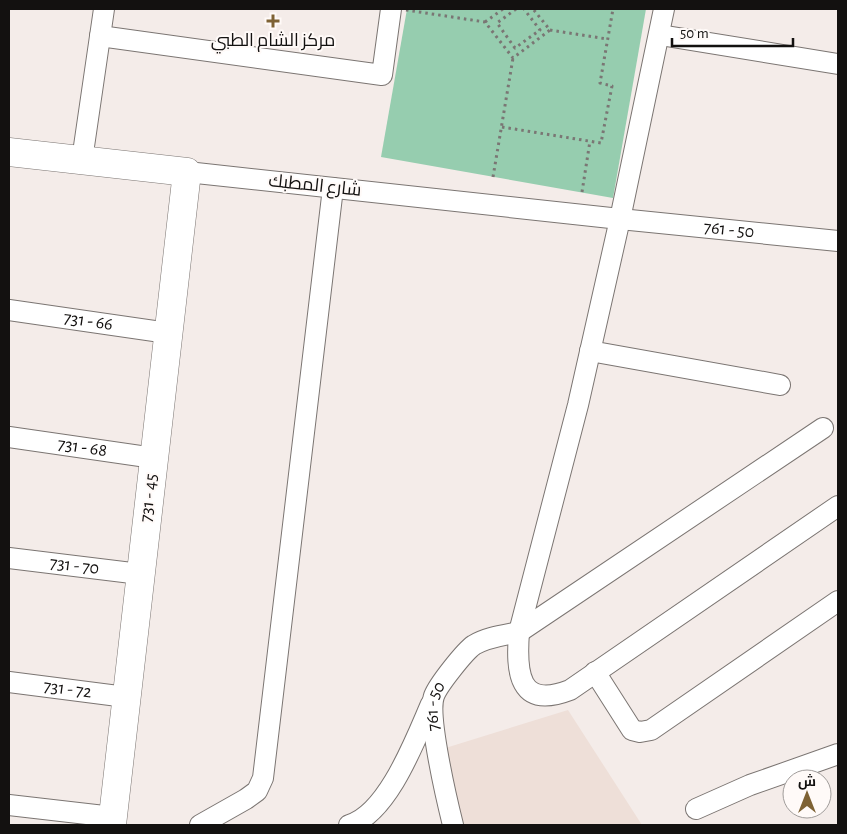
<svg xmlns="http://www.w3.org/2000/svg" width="847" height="834" font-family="'Alegreya Sans',Cairo,sans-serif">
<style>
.built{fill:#eedfd8}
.green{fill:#96cdaf}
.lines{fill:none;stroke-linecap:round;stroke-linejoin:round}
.street-casing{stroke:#7b7572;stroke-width:22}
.secondary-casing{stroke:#7b7572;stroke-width:29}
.path{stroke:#7a7674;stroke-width:3;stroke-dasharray:2.5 4;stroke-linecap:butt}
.street{stroke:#fff;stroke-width:20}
.secondary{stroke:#fff;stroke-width:28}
.poi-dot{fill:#7e6234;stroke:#fffaf8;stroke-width:2}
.labels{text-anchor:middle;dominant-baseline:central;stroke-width:4;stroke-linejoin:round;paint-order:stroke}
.poi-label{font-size:18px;fill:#131110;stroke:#fffaf8}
.street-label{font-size:18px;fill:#131110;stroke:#fffaf8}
</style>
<rect width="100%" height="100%" fill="#f4ece9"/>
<!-- built -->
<path class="built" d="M568,710L642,825H448L439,750Z"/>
<!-- green -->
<path class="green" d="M407,9H646L613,198L381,157Z"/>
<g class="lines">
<defs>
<g id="street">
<path d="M664,9L620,219L578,405L519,632C516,672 518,710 570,690L838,506"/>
<path d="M660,35L838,64"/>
<path d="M100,36L382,75L391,9"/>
<path d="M82,160L104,9"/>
<path id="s1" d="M187,172L620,219L838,241"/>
<path id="s2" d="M9,310L168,333"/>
<path d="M590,351L780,385"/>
<path id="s3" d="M9,437L154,458"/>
<path id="s4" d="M9,558L140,574"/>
<path d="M595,672L632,730L640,732L651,730L838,601"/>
<path id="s5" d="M9,682L126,697"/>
<path d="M9,805L113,817"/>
<path d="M696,809L750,785L838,754"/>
<path d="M200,825L246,799L257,791L263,778L333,188"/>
<path d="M349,825C388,814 416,738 431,704"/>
<path id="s6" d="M453,825C447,801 427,716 434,696C438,685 465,651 474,645C487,637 505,635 519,632L823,428"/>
</g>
<path id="secondary" d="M9,152L187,172L112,825"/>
</defs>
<!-- street casing -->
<use href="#street" class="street-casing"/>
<!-- secondary casing -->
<use href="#secondary" class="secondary-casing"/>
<!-- path -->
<path class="path" d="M516,9L497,23L515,48L540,30L524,9
M406,10L485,22L513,58L550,30L533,9
M485,22L503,9
M550,30L607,39
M502,127L601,143L612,86L600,83L613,9
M493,177L513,58
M582,192L590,141"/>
<!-- street -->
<use href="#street" class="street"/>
<!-- secondary -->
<use href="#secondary" class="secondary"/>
</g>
<!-- markers -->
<path class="poi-dot" d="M270.5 13.5h5v5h5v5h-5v5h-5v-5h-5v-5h5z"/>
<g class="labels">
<!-- poi labels -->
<g class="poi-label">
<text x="273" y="41">مركز الشام الطبي</text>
</g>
<!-- street labels -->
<g class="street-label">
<text transform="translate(315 186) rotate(6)">شارع المطبك</text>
<text stroke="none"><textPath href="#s1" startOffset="545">761 - 50</textPath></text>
<text stroke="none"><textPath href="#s2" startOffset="80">731 - 66</textPath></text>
<text stroke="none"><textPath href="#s3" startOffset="74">731 - 68</textPath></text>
<text transform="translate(149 498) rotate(-83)">731 - 45</text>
<text stroke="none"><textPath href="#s4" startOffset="66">731 - 70</textPath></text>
<text stroke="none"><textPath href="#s5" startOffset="59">731 - 72</textPath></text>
<text stroke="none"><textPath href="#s6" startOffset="121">761 - 50</textPath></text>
</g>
</g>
<!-- border -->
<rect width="847" height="834" fill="none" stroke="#131110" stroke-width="20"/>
<!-- north arrow -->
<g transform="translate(807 794)"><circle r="24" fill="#fffaf8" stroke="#a19d9b"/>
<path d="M0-4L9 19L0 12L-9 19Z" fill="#7e6234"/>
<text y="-8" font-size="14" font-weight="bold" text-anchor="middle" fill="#131110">ش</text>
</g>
<!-- scale -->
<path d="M672 38v8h121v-8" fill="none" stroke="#131110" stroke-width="2.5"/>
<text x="680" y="38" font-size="15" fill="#131110" stroke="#fffaf8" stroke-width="4" paint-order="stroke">50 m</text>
</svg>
